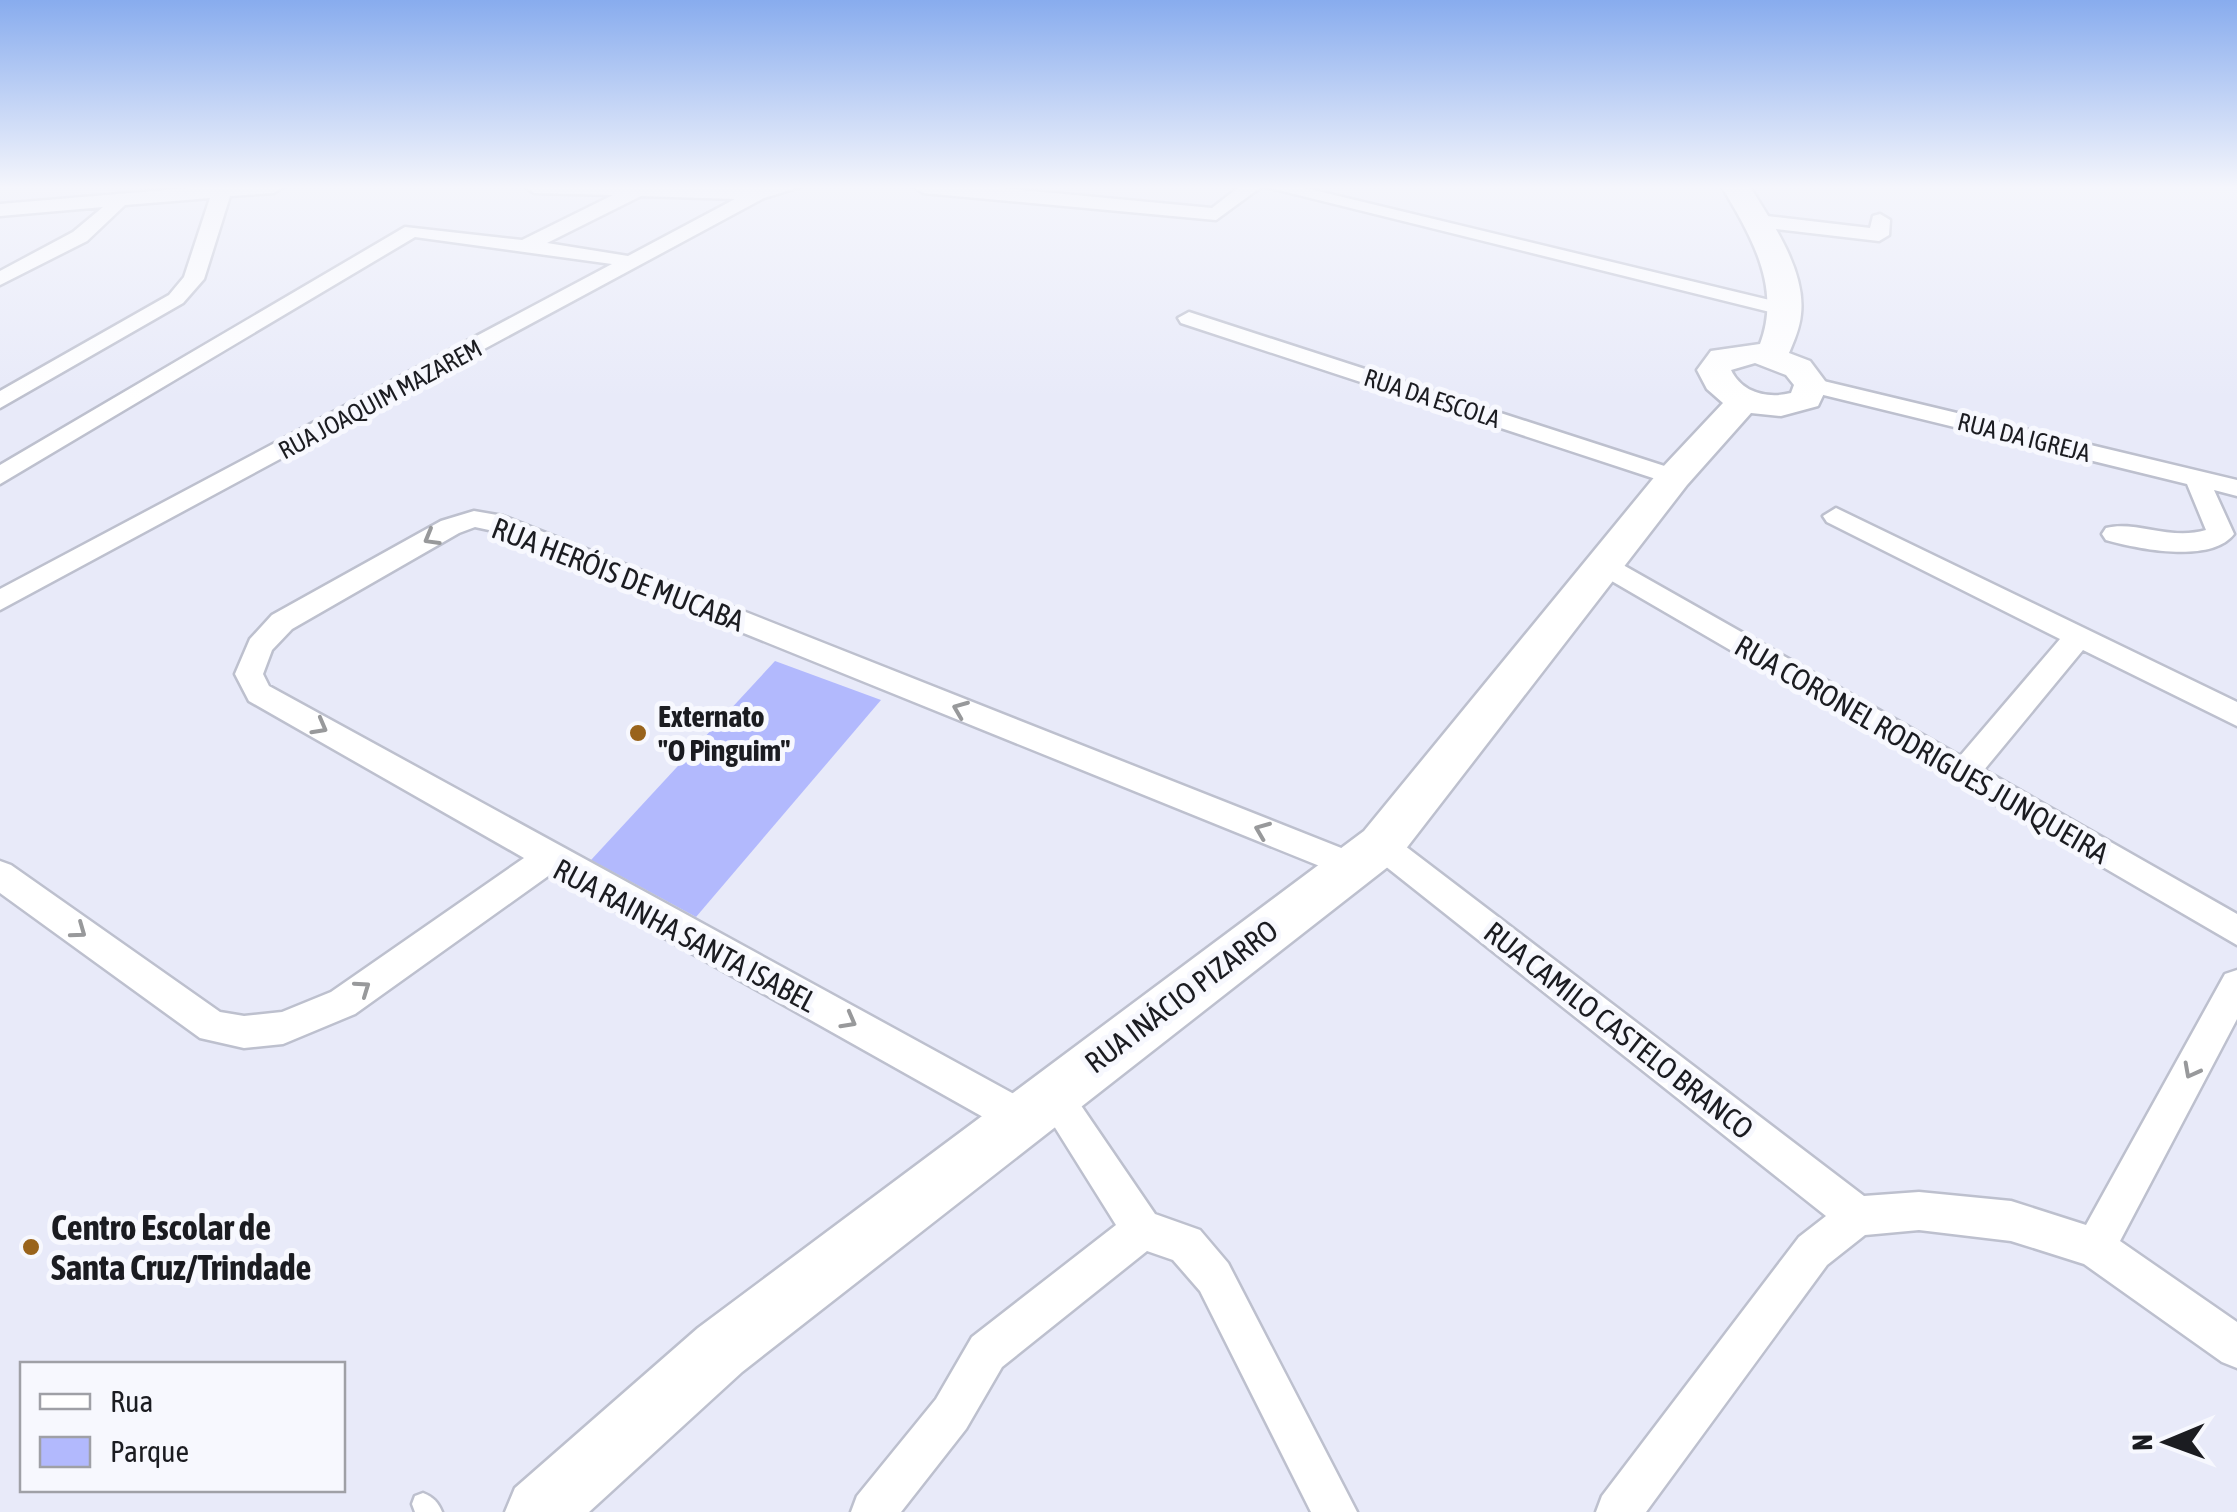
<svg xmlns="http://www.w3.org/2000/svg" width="2237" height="1512" font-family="'Asap Condensed',sans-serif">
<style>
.green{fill:#b2b9fd}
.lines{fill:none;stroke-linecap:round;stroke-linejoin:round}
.service-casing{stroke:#bdc0ce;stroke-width:5}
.minor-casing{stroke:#bdc0ce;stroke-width:5}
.secondary-casing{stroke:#bdc0ce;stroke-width:5}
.service{fill:#fff;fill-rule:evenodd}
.minor{fill:#fff;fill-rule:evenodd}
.secondary{fill:#fff;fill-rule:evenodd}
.oneway{stroke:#98999b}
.poi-dot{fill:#99631b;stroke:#f7f8fe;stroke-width:4}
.labels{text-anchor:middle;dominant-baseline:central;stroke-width:10;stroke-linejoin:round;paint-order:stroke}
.far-street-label{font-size:25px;fill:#1b1c21;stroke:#f7f8fe}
.street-label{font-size:30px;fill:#1b1c21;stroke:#f7f8fe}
.poi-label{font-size:30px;font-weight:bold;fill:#1b1c21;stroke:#f7f8fe;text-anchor:start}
.near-poi-label{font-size:35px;font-weight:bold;fill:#1b1c21;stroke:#f7f8fe;text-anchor:start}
</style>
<rect width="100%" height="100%" fill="#e8eaf9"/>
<!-- green -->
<path class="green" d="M775,661L881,700L696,917L591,860Z"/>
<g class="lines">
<defs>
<path id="service" d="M423,1493C433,1497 438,1502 442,1512H415L412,1504L415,1496Z"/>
<path id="minor" d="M201,187H283L274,193L230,196L204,279L183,303L0,408V391L169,295L184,277L210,198L125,205L87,241L0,285V271L73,232L103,207L0,216V204Z
M525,187H800L764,198L0,610V589L612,264L415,237L0,484V465L405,227L522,240L613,195L534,193ZM641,196L735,199L628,256L547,243Z
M914,187H990L1212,208L1239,187H1261L1216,220L923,193Z
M1266,187H1301L1786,304L1797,310L1786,316Z
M1880,214L1890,220L1889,235L1879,241L1758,227L1748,221L1758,215L1870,228L1873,216Z
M1189,312L1683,472L1686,477L1683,482H1665L1181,323L1178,318Z
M1811,378L2237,480V496L2214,490L2234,534C2211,564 2138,549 2106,540L2102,534L2106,528C2135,520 2170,541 2206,530L2187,484L1803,390L1800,385L1803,380Z
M1836,508L2237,702V726L2083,650L1984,770L2237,914V945L1598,573L1594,567L1598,561H1616L1960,756L2060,639L1827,522L1823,516Z
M474,511L503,516L1364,857L1369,866L1364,875L1353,879L1342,875L489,530L475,527L459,533L292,629L272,650L263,674L269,686L1034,1105L1040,1118L1034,1131L1021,1136L1008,1131L551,874L355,1014L283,1044L244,1048L200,1038L0,893V861L11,865L220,1012L244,1016L282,1012L331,992L524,858L249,701L235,674L250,639L272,615L441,521Z
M1381,832L1392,836L1864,1196L1919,1192L2011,1201L2086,1225L2225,974L2237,970V1019L2120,1241L2237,1322V1368L2222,1362L2084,1264L2011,1241L1919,1230L1865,1235L1827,1265L1646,1512H1596L1602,1496L1799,1237L1826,1216L1370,854L1365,845L1370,836Z
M1052,1077L1065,1082L1155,1214L1200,1230L1228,1263L1357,1512H1311L1200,1291L1173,1260L1147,1251L1002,1367L966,1429L901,1512H851L857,1496L936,1399L972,1337L1116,1225L1034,1094L1039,1082Z"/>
<path id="secondary" d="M1722,187H1750C1772,222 1806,271 1801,314C1800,328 1794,341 1789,353L1810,361L1828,385L1818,406L1781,416L1751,413L1687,485L1398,859L742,1372L589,1512H505L515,1488L698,1328L1364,831L1661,469L1723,403L1707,389L1697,370L1711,351L1760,344C1782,287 1751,236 1722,187ZM1755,363L1786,375L1794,385L1791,393C1768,399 1742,393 1731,370Z"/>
</defs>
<!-- service casing -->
<use href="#service" class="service-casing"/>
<!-- minor casing -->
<use href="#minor" class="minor-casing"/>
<!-- secondary casing -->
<use href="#secondary" class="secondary-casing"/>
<!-- service -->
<use href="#service" class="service"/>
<!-- minor -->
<use href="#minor" class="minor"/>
<!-- secondary -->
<use href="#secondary" class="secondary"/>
</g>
<!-- one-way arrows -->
<defs><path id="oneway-chevron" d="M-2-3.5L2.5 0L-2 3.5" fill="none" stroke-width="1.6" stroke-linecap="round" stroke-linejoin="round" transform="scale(2.5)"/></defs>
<g class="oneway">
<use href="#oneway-chevron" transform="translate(431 538) rotate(150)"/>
<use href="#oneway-chevron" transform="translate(960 709) rotate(-158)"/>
<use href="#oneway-chevron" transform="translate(320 727) rotate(29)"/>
<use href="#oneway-chevron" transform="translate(1262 830) rotate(-158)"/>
<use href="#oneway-chevron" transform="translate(79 931) rotate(36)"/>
<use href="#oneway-chevron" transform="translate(363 988) rotate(-35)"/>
<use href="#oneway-chevron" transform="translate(849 1021) rotate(29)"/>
<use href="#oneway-chevron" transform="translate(2191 1071) rotate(118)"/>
</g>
<!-- sky -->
<linearGradient id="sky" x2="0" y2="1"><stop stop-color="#88acee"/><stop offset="0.47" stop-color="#f5f6fc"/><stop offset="1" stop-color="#f5f6fc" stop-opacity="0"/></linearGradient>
<rect width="2237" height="399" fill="url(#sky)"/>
<!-- markers -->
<g class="poi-dot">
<circle cx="638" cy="733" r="10"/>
<circle cx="31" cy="1247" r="10"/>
</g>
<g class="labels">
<!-- far-street labels -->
<g class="far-street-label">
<text transform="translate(1432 398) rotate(18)">RUA DA ESCOLA</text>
<text transform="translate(380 399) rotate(-28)">RUA JOAQUIM MAZAREM</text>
<text transform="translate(2024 437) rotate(14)">RUA DA IGREJA</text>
</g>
<!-- street labels -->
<g class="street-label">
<text transform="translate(618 574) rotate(21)">RUA HERÓIS DE MUCABA</text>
<text transform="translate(1922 749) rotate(30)">RUA CORONEL RODRIGUES JUNQUEIRA</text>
<text transform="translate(685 935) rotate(28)">RUA RAINHA SANTA ISABEL</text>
<text transform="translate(1181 996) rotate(-37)">RUA INÁCIO PIZARRO</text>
<text transform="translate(1619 1030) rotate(38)">RUA CAMILO CASTELO BRANCO</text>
</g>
<!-- poi labels -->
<g class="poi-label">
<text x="658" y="716">Externato<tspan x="658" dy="34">"O Pinguim"</tspan></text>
</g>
<!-- near-poi labels -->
<g class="near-poi-label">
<text x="51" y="1227">Centro Escolar de<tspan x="51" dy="40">Santa Cruz/Trindade</tspan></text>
</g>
</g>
<!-- legend -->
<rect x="20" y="1362" width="325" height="130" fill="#f7f8fe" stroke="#9fa0a6" stroke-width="2.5"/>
<rect x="40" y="1394" width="50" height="15" fill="#ffffff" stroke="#9fa0a6" stroke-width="2.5"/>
<text x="110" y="1412" font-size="30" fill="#1b1c21">Rua</text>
<rect x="40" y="1437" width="50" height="30" fill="#b2b9fd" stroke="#9fa0a6" stroke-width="2.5"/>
<text x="110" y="1462" font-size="30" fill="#1b1c21">Parque</text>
<!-- north arrow -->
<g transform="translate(2167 1442) rotate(269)" stroke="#f7f8fe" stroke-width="8" paint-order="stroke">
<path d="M0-8L18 38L0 25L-18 38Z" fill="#1b1c21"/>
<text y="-15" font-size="28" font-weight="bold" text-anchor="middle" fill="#1b1c21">N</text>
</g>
</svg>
